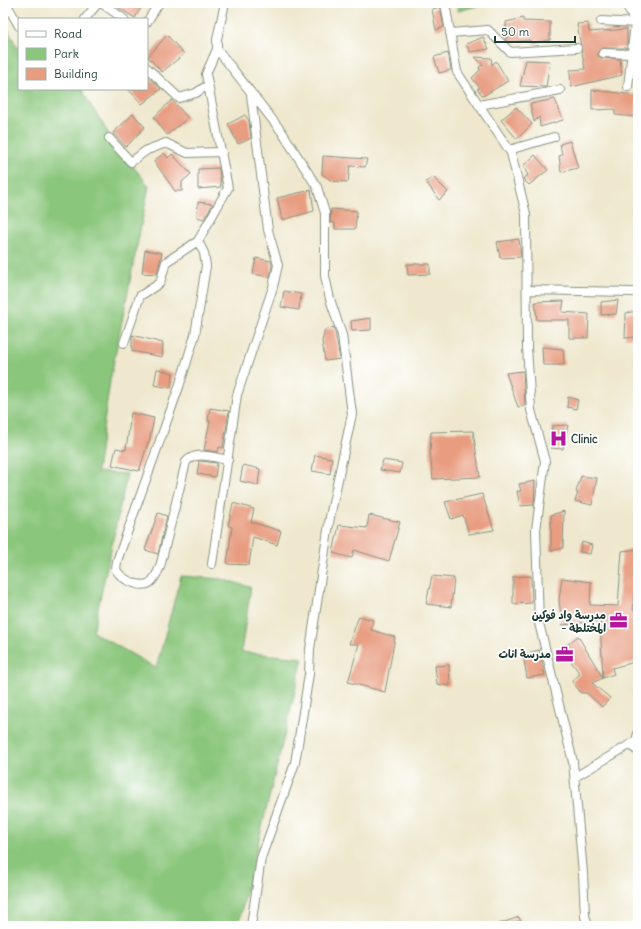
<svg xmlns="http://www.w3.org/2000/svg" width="641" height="929" font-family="Delius,'Playpen Sans Arabic',sans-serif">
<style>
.green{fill:#8ac67b;stroke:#548258}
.building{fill:#e89c80}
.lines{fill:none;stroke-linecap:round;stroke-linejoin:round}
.street-casing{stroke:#879281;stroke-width:10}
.street{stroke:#fff;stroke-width:8}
.labels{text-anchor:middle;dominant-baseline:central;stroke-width:3.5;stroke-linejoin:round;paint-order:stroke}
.poi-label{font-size:11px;font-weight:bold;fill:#1f3d34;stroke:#fff;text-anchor:end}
</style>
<rect width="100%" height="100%" fill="#fff"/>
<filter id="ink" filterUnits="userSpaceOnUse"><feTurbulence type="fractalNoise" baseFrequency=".025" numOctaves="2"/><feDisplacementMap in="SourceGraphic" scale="8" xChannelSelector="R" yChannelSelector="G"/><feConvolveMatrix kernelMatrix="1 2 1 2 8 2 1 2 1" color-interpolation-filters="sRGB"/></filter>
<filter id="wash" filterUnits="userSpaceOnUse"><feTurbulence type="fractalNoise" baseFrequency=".012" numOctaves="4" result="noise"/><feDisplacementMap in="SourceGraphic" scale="16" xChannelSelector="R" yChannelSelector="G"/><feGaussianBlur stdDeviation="0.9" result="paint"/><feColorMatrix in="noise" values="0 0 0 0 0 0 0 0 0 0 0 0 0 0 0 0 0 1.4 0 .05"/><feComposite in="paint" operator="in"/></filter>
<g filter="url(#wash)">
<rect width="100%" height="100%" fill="#efe8ce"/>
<!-- green -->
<path class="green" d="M457,3H489L458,11Z
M3,20L19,51V89H81L115,144L149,186L110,381L97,472L127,474L93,632L156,668L181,576L221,579L251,587L241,652L303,658L238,926H3Z"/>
<g id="blocks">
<!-- building -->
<path class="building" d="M111,3H144L135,18Z
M440,7L444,27L436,30L432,9Z
M523,18V21L550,22V40L531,43L530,40L508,42L506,41V22Z
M588,23L589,32L627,29V48H603L598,52V56L602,58L620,59L622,75L571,87L570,70L585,69L577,24Z
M167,35L184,54L162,72L148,57Z
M483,37L489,49L470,52L466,44Z
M448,53L451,70L439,73L434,57Z
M475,57L491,58L492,65L496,61L508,81L483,96L477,89L480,88L472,78L480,70L479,67L483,65Z
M526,60L550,61L546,87L520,86Z
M147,76L161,89L142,104L128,89H147Z
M592,90L637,95L636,117L615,115V109L592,110Z
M555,99L563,120L540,127L539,117L534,122L530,104Z
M172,100L188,118L167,135L154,117Z
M516,107L532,124L517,139L501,120Z
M133,114L145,127L126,147L113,133Z
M245,115L249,121L251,138L238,144L228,124Z
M570,141L578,168L561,172L559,156L562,155L560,144Z
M164,153L168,158L172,154L191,174L182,182V191H175L154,161Z
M535,155L548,170L529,185L523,179L528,175L523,166Z
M323,156L367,159L365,167L350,166L348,182L332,181L322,174Z
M219,168L221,187L198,189V169Z
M433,177L448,192L439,200L426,182Z
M311,190L314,211L282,220L277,198Z
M198,202L213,204L204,219L197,217Z
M331,209L357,211L355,229H335V223L330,222Z
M519,239L521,257L500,258L497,242Z
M145,250L162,253L157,274L142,273Z
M256,258L271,261L272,265L270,277L253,274Z
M407,264H430V274L408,275Z
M284,291L301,294L299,310L281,307Z
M618,300L616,314L601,315V302Z
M564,301L562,312L589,314L588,338H569V320H537L535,302Z
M638,311V337L625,338L626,313Z
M371,318V330L352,331L351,321Z
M334,327L340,359L325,361L322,341L325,330Z
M132,335L163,343L162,357L132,351Z
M542,347L563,349L564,365H543Z
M157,369L173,373L171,388L154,385Z
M523,371L525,405L518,407L506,373Z
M568,397L578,400L576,409L567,407Z
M210,408L229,411L223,448L219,447L218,452L204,450L210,421H208Z
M131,413L154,418L149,442H148L139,471L112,465L116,448L126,450Z
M568,425L563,449L551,448L552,426Z
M473,431L480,477L433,479L430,452L431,432Z
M315,455L332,458L330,474L312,471Z
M383,460L402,463L400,473L380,470Z
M199,461L217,463L215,477L197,474Z
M243,465L260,469L258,485L240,481Z
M581,476L597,478L592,505L575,501L578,493L576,492Z
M535,481L534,505L520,506L517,491H521L519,484Z
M482,494L494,530L469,534L463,515L451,519L445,502Z
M233,503L254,509L251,522L281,531L277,545L253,537L249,565L227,564L232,527L228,526Z
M564,511L563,548L551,551V515Z
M158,513L167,516L158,554L145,550Z
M369,515L400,522L389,561L354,550L352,558L333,553L339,525L367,528Z
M582,542L592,545L590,554L580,552Z
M638,549L633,610H638L635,662L612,668L614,674L603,678L600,621L562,625L559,600L562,578L591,582L590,605L618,606L622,551Z
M432,576L454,578L451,607L426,604Z
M531,576L532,603L513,604V577Z
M359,616L373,620L371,630L395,637L385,692L348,682L359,644H349Z
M578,636L603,678L592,683L610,698L602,707L587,693H581L572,681L580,674L562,649Z
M539,650L545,675L527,678L523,654Z
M449,665L450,686L437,684L435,666Z
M519,917L522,926H496V925Z"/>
</g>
</g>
<g filter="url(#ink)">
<use href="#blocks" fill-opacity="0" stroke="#879281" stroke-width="1"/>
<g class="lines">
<defs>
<path id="street" d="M6,3L19,26
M101,3L124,19
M225,3L217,39V49L282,132L317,187L325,213V276L330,299L342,335L352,414L330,517L310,649L309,674L295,763L261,858L251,926
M445,3L457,72L511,153L526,214L527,347L531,410L545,461L536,530L539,623L573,762L583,873L585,916L588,926
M626,3L635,23L628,87
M85,19L98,3
M601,21L638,23
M147,22L159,3
M450,33L488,30L510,52L577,48
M603,53L632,54
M147,68L179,98L196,93L208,85
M630,70L638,69
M479,105L560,90
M109,138L131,162L147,150L166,143L187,153L222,152
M509,150L554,137
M198,241L204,253L206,266L195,335L179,387L117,561L116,570C120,576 124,579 131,582C148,589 153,583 160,567L186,462C196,450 215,458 228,460
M527,290L632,292
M124,343L140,296L160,283L166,262L198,241L228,188L206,74L217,49
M212,564L237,395L273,287L278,265L268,230L251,95
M629,745L638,751
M575,777L636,741L638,733"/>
</defs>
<!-- street casing -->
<use href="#street" class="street-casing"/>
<!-- street -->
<use href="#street" class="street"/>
</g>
</g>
<!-- icons -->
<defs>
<symbol id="hospital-bare" viewBox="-9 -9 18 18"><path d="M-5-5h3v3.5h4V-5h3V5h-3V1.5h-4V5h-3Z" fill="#b5179e" stroke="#fff" stroke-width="2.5" paint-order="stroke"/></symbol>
<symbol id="office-bare" viewBox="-9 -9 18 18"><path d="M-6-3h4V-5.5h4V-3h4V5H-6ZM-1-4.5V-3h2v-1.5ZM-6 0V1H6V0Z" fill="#b5179e" stroke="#fff" stroke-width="2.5" paint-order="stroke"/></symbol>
</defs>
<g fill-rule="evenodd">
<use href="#hospital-bare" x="546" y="426" width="25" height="25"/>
<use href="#office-bare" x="606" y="608" width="25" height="25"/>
<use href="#office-bare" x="552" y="642" width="25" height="25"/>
</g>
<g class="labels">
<!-- poi labels -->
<g class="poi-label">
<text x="571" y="439" text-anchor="start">Clinic</text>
<text x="606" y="615">مدرسة واد فوكين<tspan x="606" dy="13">- المختلطة</tspan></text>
<text x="551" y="654">مدرسة اناث</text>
</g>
</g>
<!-- margin -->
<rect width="641" height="929" fill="none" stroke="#fff" stroke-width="16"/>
<!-- legend -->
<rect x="18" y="18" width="130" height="72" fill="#ffffff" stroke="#a5b1ae"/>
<rect x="26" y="31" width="20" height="6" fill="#ffffff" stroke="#a5b1ae"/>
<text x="54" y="38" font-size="12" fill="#1f3d34">Road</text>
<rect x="26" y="48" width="20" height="12" fill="#8ac67b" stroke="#a5b1ae"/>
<text x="54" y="58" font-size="12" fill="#1f3d34">Park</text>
<rect x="26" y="68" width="20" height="12" fill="#e89c80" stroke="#a5b1ae"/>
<text x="54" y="78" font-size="12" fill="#1f3d34">Building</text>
<!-- scale -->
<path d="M495 36v6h80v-6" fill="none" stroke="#1f3d34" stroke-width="2"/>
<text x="501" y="36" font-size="12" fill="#1f3d34" stroke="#ffffff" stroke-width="3" paint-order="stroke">50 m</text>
</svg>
